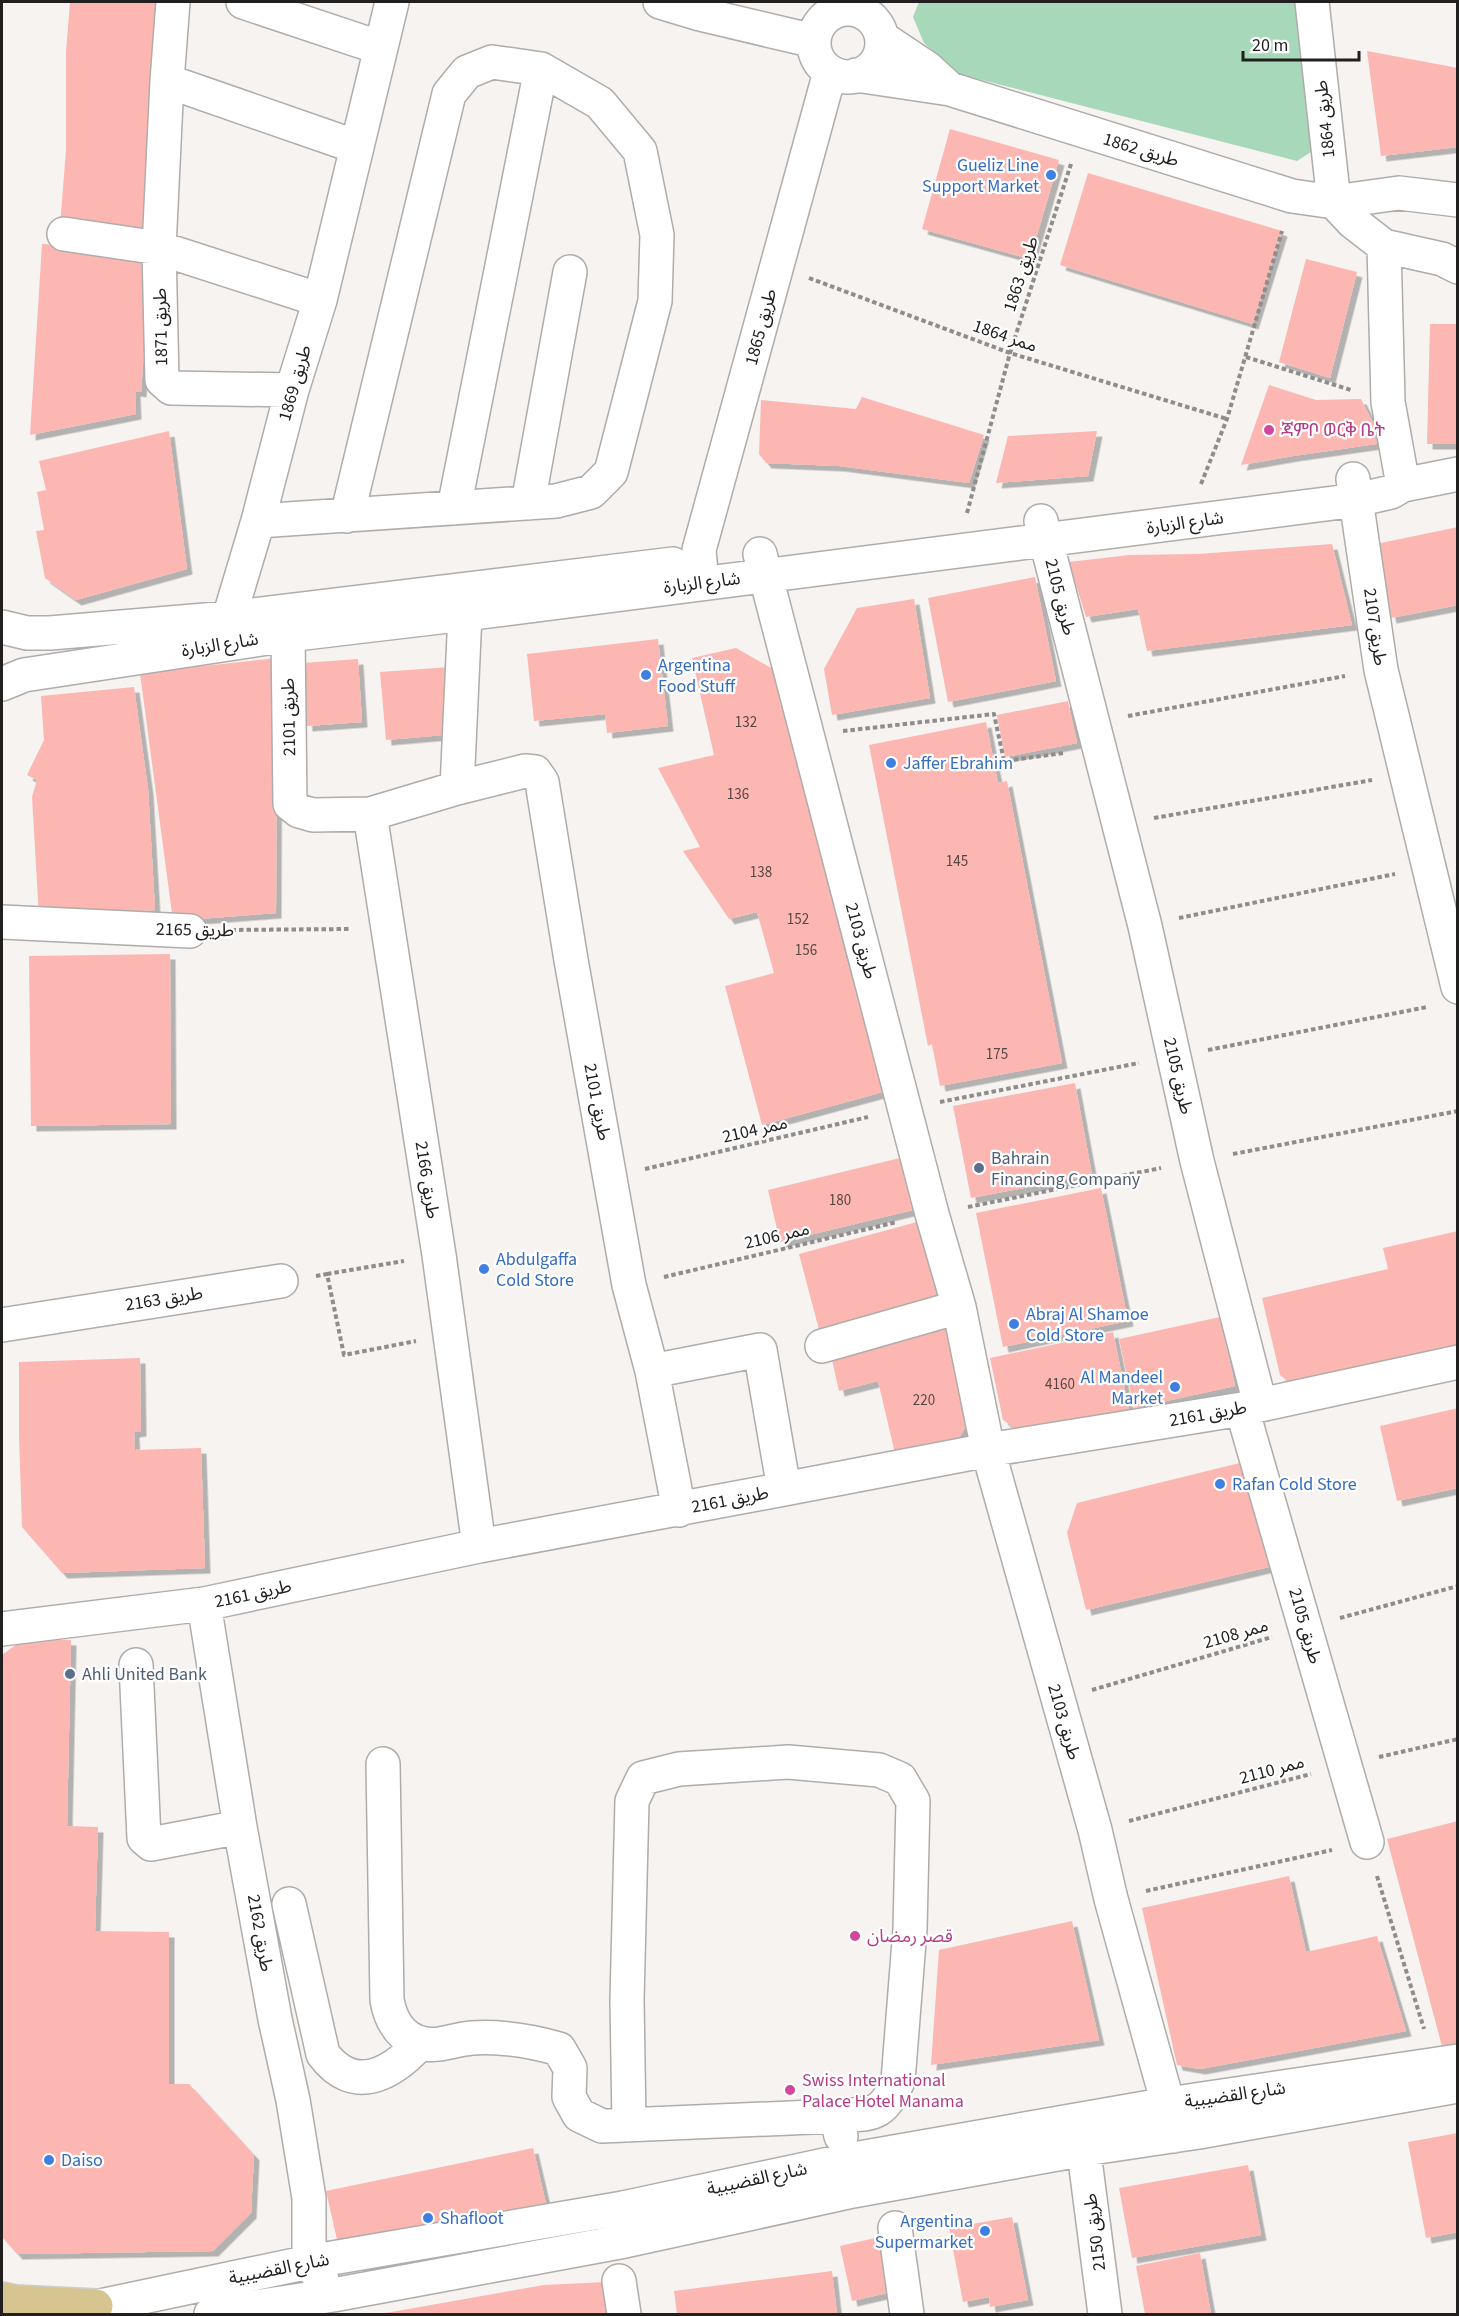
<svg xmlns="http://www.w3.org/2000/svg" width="1459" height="2316" font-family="'Source Sans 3','Noto Sans Arabic','Noto Sans Ethiopic',sans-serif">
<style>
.green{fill:#a7d8ba}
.building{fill:#fdb7b2;filter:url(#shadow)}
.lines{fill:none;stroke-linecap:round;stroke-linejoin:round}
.minor-casing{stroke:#afacaa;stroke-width:36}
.major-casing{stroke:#cecece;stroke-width:36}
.path{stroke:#8f8d8c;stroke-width:4;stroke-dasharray:4.5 3;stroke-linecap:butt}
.minor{stroke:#fff;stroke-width:33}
.major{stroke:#d6c491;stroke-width:33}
.shop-dot{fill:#3f7fe0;stroke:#fff;stroke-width:2}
.hotel-dot{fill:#d1479c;stroke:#fff;stroke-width:2}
.service-dot{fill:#5c6f8a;stroke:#fff;stroke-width:2}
.labels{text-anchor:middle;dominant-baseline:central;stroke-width:4.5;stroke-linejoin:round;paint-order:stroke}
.number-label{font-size:15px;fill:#584644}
.street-label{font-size:18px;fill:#21201f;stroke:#fff}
.shop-label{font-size:18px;fill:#366cbe;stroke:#fff;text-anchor:start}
.hotel-label{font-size:18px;fill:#b23c85;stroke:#fff;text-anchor:start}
.service-label{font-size:18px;fill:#4e5e75;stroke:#fff;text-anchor:start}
</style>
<defs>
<filter id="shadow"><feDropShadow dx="5.5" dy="5.5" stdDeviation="0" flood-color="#0004"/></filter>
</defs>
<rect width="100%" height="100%" fill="#f6f3f1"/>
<!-- green -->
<path class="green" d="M919,2H1302L1317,148L1297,161L959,74L924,43L913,17Z"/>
<!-- building -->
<path class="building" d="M70,2H162L150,234L60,226L66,150V52Z
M1367,51L1458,68V147L1381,156Z
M950,129L1059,160L1030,259L922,229Z
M1088,173L1282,231L1253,324L1060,265Z
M42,244L151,252L141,392L135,391L136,414L30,435Z
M1306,259L1357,272L1330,378L1279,362Z
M1430,324H1458V444H1427Z
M1269,385L1316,400L1361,399L1383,443L1293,456L1241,465Z
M862,397L984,435L969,483L839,466L766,463L759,454L761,400L856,409Z
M169,431L187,569L76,600L45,578L36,531L44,530L37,492L46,490L39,461Z
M1097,431L1088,476L996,483L1008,436Z
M1458,527V605L1391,618L1376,544Z
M1332,544L1352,625L1147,651L1138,609L1086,617L1069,562L1129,555L1198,554Z
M1035,577L1056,681L948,702L928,598Z
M914,599L930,698L832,715L824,669L857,608Z
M658,639L668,726L607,733L605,714L534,721L527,654Z
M736,648L773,669L845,954L883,1092L762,1125L725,986L774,973L757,912L729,919L683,851L700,847L658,768L714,755L692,658Z
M277,658L276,913L173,921L140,673Z
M358,659L362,722L307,726L303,663Z
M450,667L455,734L386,740L380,672Z
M134,687L148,789L155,910L39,917L32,797L37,780L27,775L44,740L41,696Z
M1068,701L1077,743L1005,757L997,715Z
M986,722L998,783L1007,781L1062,1063L940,1086L932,1044L928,1046L869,745Z
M170,954L171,1124L31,1126L29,956Z
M1075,1083L1092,1175L971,1198L953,1106Z
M900,1158L913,1210L780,1242L768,1190Z
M1101,1188L1128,1321L1003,1347L976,1213Z
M917,1222L940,1309L822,1341L799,1254Z
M1458,1231V1345L1289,1382L1280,1375L1262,1298L1388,1269L1383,1248Z
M1220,1317L1235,1386L1134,1408L1119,1339Z
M946,1323L970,1419L953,1448L897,1462L878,1381L839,1391L830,1351Z
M1113,1332L1129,1410L1021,1432L1003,1420L990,1358Z
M140,1358L141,1431L134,1432L135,1450L201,1448L205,1568L62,1573L22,1527L19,1436V1362Z
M1458,1408V1488L1397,1501L1380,1426Z
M1252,1460L1277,1565L1086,1610L1067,1533L1077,1503Z
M24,1639L71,1640L67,1826L98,1827L95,1931L169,1932V2084H189L254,2155L251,2213L213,2251L17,2254L2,2237V1655Z
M1458,1821V2050L1444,2054L1387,1839Z
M1289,1876L1306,1952L1377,1936L1406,2031L1200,2069L1177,2065L1142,1908Z
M1072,1921L1099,2040L931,2065L939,1950Z
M1458,2133V2232L1426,2238L1408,2142Z
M533,2148L547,2208L338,2244L326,2191Z
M1248,2165L1261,2235L1132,2258L1119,2188Z
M1012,2217L1028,2300L990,2307L989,2297L963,2302L949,2228Z
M888,2235L900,2290L852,2301L840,2246Z
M1200,2253L1211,2314H1145L1136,2266Z
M832,2271L837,2314H677L674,2291Z
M605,2282L612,2314H380L544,2285Z"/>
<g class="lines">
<defs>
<path id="minor" d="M173,2L167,81L159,248L162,380L171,388L292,390
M243,2L381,48
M660,2L700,14L814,41
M1312,2L1334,202
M814 43a34 34 0 1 1 68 0a34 34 0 1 1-68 0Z
M882,38L927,68L950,89
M856,75L950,89L1292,196L1334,202L1399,193L1458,200
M167,81L357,147
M1334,202L1353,222L1384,246L1442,259L1458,267
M64,234L159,248L320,300
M1384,246L1388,402L1403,485
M1353,479L1381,670L1458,987
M528,503L570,272
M454,508L541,69
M258,521L556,501L591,492L611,472L655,301L657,235L640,151L600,103L541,69L492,62L467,72L449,94L347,516
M1041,521L1145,926L1197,1161L1260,1404
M760,554L932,1214L959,1307L988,1450L1095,1830L1111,1899L1168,2104L1174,2136
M706,582L701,572L699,550L830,72
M229,618L258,521L292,390L320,300L392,2
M2,627L27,633H50L229,618L673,564
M288,635L290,804L299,811L313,815L370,814L457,788L525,771L535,772L542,782L571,960L629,1285L652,1371L679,1510
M2,684L24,675L288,635L465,614L1357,500L1391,492L1403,485L1458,474
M457,788L465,614
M370,814L439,1255L479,1546
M2,922L190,931
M2,1325L281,1281
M822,1346L959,1307
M652,1371L760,1350L784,1489
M1242,1409L1367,1842
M204,1604L240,1827L275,2019L293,2100L309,2198V2262L322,2280
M2,1629L204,1604L479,1546L784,1489L988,1450L1242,1409L1458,1362
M136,1665L144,1838L151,1844L240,1827
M383,1764L387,2000C392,2028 409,2048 440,2044C451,2042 461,2039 472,2038C501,2036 531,2041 559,2049L570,2068L569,2097L579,2115L602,2126L836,2116L841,2136
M289,1904L323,2054C354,2096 392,2074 420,2043
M629,2124L627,2000L632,1801L643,1778L679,1769L788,1762L879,1770L900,1779L913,1801L910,1929L898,2081C881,2118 873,2113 836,2116
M1081,2129L1105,2314
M895,2228L907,2314
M619,2281L624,2314
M67,2313L309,2262L623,2208L848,2160L1168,2104L1458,2061
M211,2314L333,2295L625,2241L853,2191L1085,2149L1199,2132L1458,2086"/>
<path id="major" d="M2,2299L16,2302L96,2306"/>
</defs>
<!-- minor casing -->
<use href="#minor" class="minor-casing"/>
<!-- major casing -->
<use href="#major" class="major-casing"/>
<!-- path -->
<path class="path" d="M809,278L1010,353L1227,419
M1246,357L1351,390
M1201,484L1227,419L1282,231
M967,513L1010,353L1071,164
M1128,716L1345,676
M843,731L994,714L1004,761L1064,753
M1154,818L1372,780
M1179,918L1395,874
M224,930L351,929
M1208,1050L1427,1007
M940,1102L1139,1063
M1233,1154L1458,1111
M645,1169L868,1117
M968,1207L1161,1168
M327,1274L404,1261
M316,1276L327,1274L344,1355L416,1341
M664,1277L897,1222
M1340,1618L1458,1586
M1092,1690L1272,1637
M1379,1757L1458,1739
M1129,1821L1311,1774
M1377,1876L1424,2029
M1146,1891L1332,1850"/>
<!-- minor -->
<use href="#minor" class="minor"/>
<!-- major -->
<use href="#major" class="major"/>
</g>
<!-- markers -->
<g class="shop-dot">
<circle cx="1051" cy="175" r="6"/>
<circle cx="646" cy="675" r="6"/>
<circle cx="891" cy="763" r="6"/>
<circle cx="484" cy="1269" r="6"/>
<circle cx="1014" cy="1324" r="6"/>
<circle cx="1175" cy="1387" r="6"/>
<circle cx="1220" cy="1484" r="6"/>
<circle cx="49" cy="2160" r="6"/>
<circle cx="428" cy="2218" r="6"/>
<circle cx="985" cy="2231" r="6"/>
</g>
<g class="hotel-dot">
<circle cx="1269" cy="430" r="6"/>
<circle cx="855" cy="1936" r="6"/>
<circle cx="790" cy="2090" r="6"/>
</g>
<g class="service-dot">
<circle cx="979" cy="1168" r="6"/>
<circle cx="70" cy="1674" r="6"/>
</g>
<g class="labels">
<!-- number labels -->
<g class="number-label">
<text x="746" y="722">132</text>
<text x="738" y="794">136</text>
<text x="957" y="861">145</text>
<text x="761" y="872">138</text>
<text x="798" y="919">152</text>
<text x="806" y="950">156</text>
<text x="997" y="1054">175</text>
<text x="840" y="1200">180</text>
<text x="1060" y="1384">4160</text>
<text x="924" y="1400">220</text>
</g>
<!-- street labels -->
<g class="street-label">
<text transform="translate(1325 119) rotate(-96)">طريق 1864</text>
<text transform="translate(1141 150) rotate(17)">طريق 1862</text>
<text transform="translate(1021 274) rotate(-72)">طريق 1863</text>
<text transform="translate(161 327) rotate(-91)">طريق 1871</text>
<text transform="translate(761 327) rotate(-75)">طريق 1865</text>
<text transform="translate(1005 336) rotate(19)">ممر 1864</text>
<text transform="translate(295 383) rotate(-74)">طريق 1869</text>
<text transform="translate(1185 523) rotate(-8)">شارع الزبارة</text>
<text transform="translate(702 583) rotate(-7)">شارع الزبارة</text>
<text transform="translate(1060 597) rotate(76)">طريق 2105</text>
<text transform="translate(1375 627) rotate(82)">طريق 2107</text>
<text transform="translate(220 645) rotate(-9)">شارع الزبارة</text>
<text transform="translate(289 717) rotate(-91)">طريق 2101</text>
<text transform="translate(195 930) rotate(1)">طريق 2165</text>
<text transform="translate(861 941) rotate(75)">طريق 2103</text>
<text transform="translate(1178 1076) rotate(77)">طريق 2105</text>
<text transform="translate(597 1102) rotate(79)">طريق 2101</text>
<text transform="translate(755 1130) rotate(-13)">ممر 2104</text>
<text transform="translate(427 1180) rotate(81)">طريق 2166</text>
<text transform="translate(777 1236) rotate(-13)">ممر 2106</text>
<text transform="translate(164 1299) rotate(-9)">طريق 2163</text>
<text transform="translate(1208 1414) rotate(-10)">طريق 2161</text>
<text transform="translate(730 1500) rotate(-11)">طريق 2161</text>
<text transform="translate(253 1594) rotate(-12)">طريق 2161</text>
<text transform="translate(1305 1626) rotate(74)">طريق 2105</text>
<text transform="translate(1236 1634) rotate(-16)">ممر 2108</text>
<text transform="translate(1064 1722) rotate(74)">طريق 2103</text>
<text transform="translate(1272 1770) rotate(-15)">ممر 2110</text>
<text transform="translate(260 1933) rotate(80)">طريق 2162</text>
<text transform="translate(1235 2095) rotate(-8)">شارع القضيبية</text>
<text transform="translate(757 2179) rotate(-12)">شارع القضيبية</text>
<text transform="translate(1095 2232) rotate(-97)">طريق 2150</text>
<text transform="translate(279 2269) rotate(-11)">شارع القضيبية</text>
</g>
<!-- shop labels -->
<g class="shop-label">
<text x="1039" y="165" text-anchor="end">Gueliz Line<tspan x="1039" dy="21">Support Market</tspan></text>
<text x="658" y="665">Argentina<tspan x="658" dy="21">Food Stuff</tspan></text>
<text x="903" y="763">Jaffer Ebrahim</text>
<text x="496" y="1259">Abdulgaffa<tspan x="496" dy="21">Cold Store</tspan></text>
<text x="1026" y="1314">Abraj Al Shamoe<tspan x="1026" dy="21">Cold Store</tspan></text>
<text x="1163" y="1377" text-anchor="end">Al Mandeel<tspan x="1163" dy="21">Market</tspan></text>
<text x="1232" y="1484">Rafan Cold Store</text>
<text x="61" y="2160">Daiso</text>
<text x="440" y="2218">Shafloot</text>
<text x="973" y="2221" text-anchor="end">Argentina<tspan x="973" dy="21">Supermarket</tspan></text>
</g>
<!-- hotel labels -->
<g class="hotel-label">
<text x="1281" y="430">ጃምቦ ወርቅ ቤት</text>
<text x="867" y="1936">قصر رمضان</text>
<text x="802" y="2080">Swiss International<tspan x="802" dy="21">Palace Hotel Manama</tspan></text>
</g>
<!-- service labels -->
<g class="service-label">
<text x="991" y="1158">Bahrain<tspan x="991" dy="21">Financing Company</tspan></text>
<text x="82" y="1674">Ahli United Bank</text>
</g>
</g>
<!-- border -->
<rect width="1459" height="2316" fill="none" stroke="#21201f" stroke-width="6"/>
<!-- scale -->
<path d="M1243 51v9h116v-9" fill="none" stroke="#21201f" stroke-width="3"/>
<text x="1252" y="51" font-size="18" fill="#21201f" stroke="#ffffff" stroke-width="4.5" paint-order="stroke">20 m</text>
</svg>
